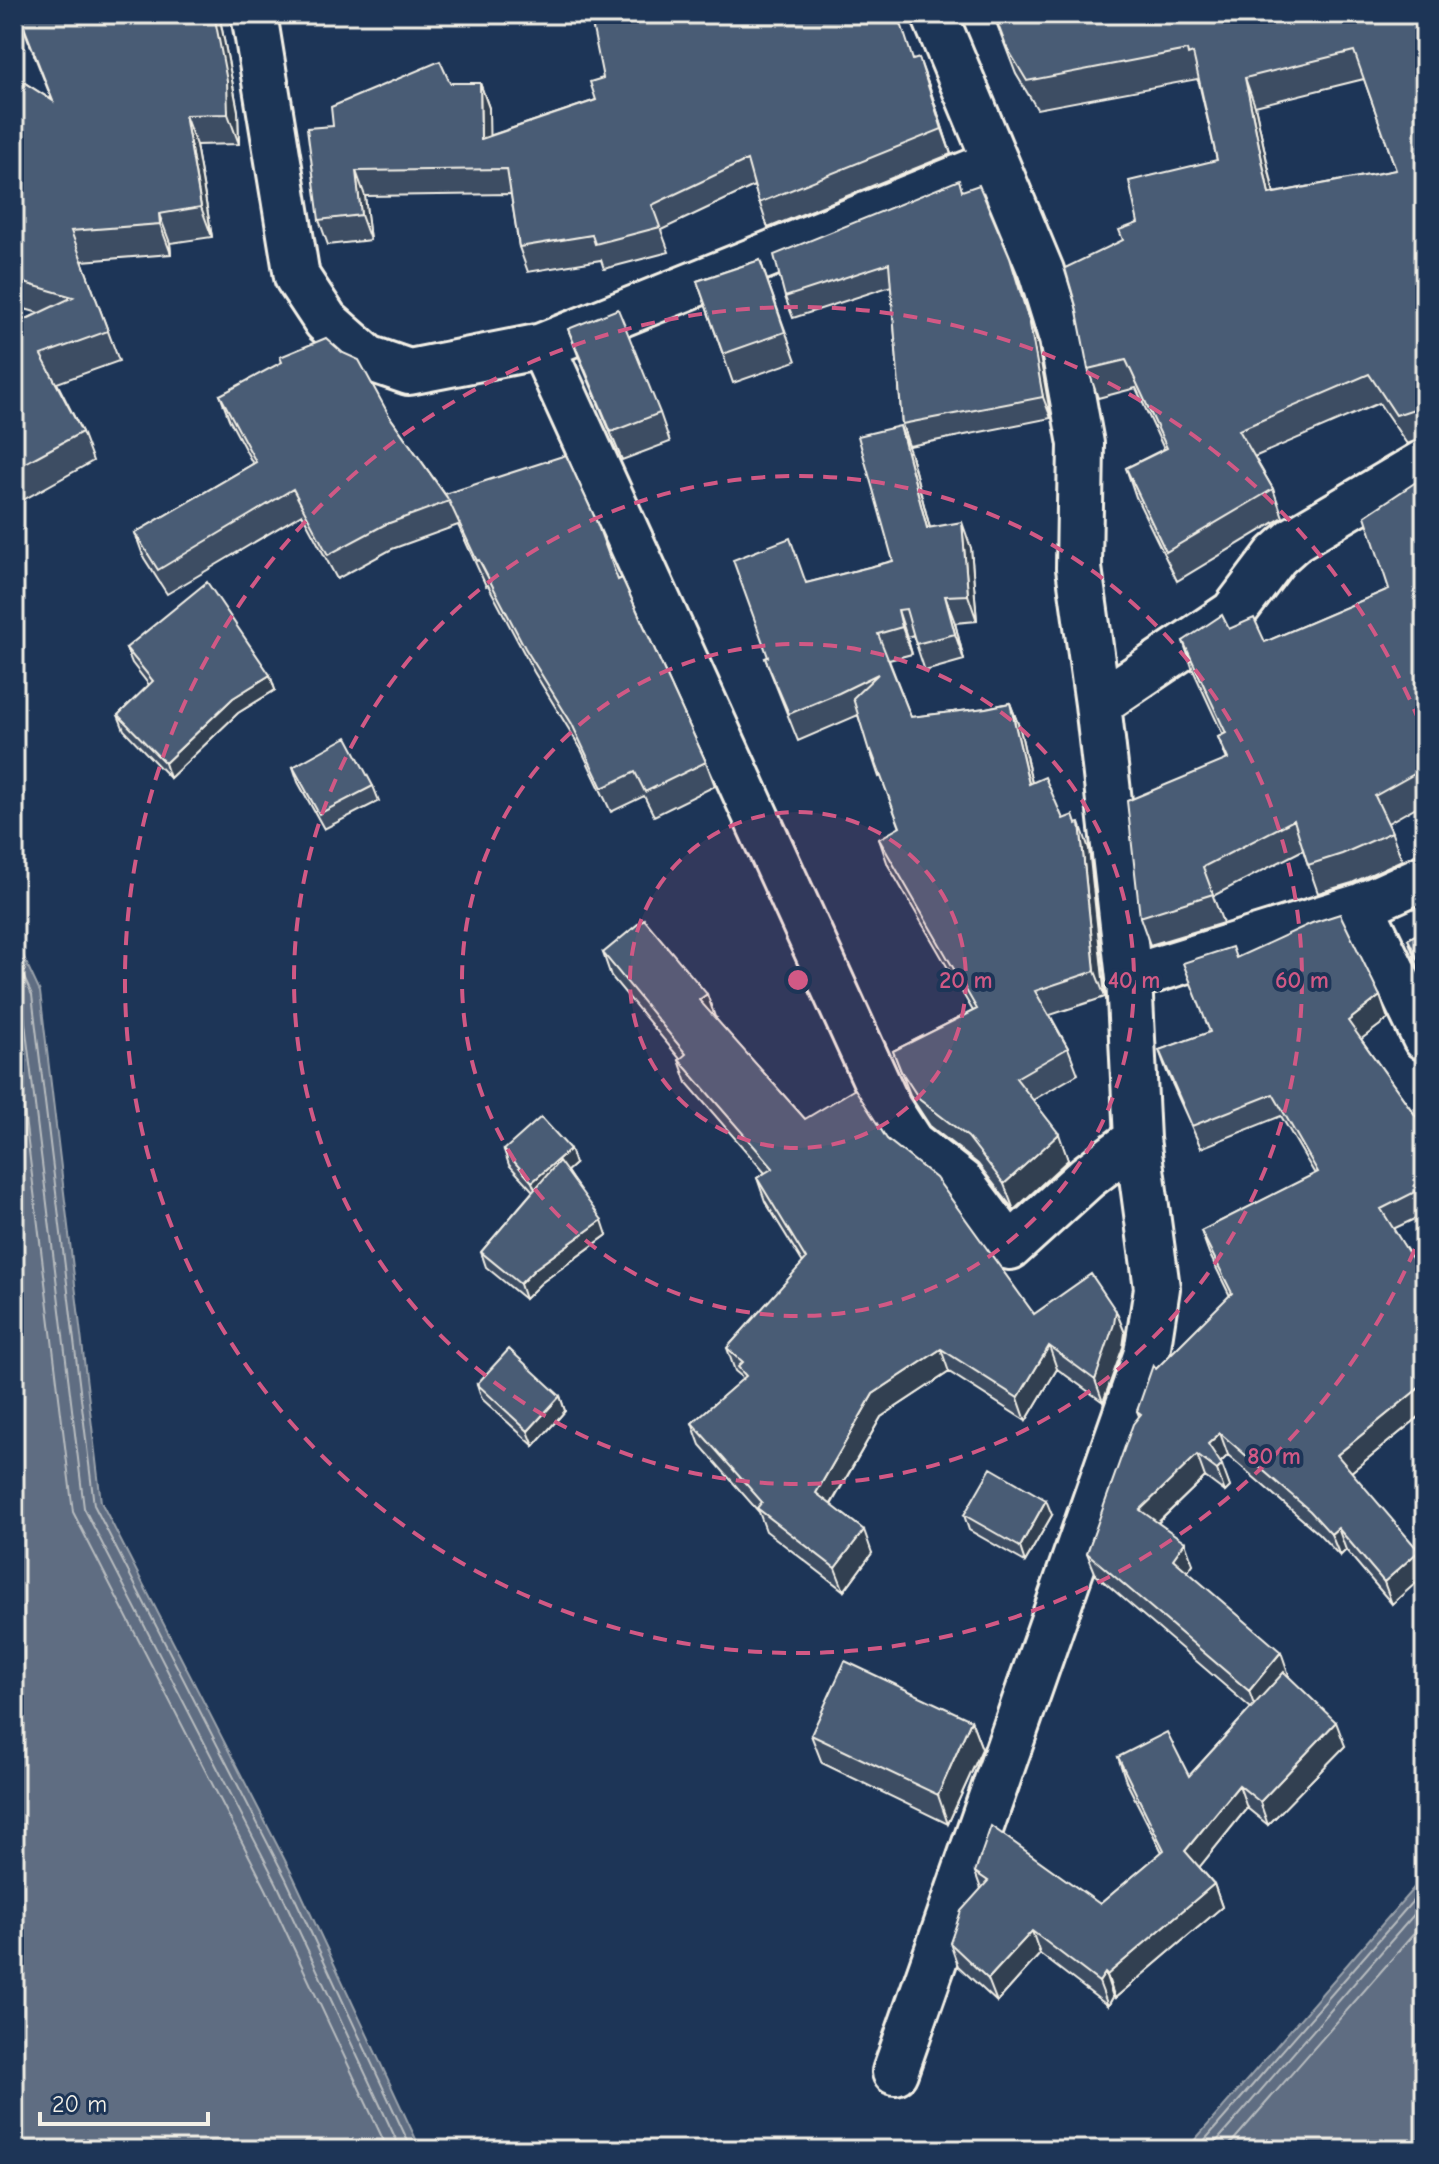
<svg xmlns="http://www.w3.org/2000/svg" width="1439" height="2164" font-family="'Comic Neue',sans-serif">
<style>
.water{fill:#5e6d82;stroke:#9aa2ab;stroke-width:2}
.lines{fill:none;stroke-linecap:round;stroke-linejoin:round}
.shore{stroke:#b8bcbf;stroke-width:2}
.minor-casing{stroke:#f4f1e8;stroke-width:50}
.minor{stroke:#1d3557;stroke-width:44}
.wall{fill:#3e4e64;stroke:#f4f1e8;stroke-width:2;fill-rule:evenodd}
.shaded-wall{fill:#324051;stroke:#f4f1e8;stroke-width:2}
.building{fill:#485b74;stroke:#f4f1e8;stroke-width:2;fill-rule:evenodd}
.ring{fill:none;stroke:#d15985;stroke-width:4;stroke-dasharray:14 10}
.centre{fill:#d15985;stroke:#1d3557;stroke-width:4}
.ring-label{font-size:24px;text-anchor:middle;font-weight:bold;fill:#d15985;stroke:#1d3557;stroke-width:8;stroke-linejoin:round;paint-order:stroke}
</style>
<rect width="100%" height="100%" fill="#1d3557"/>
<filter id="ink" filterUnits="userSpaceOnUse"><feTurbulence type="fractalNoise" baseFrequency=".0125" numOctaves="2"/><feDisplacementMap in="SourceGraphic" scale="16" xChannelSelector="R" yChannelSelector="G"/><feConvolveMatrix kernelMatrix="1 2 1 2 8 2 1 2 1" color-interpolation-filters="sRGB"/></filter>
<g filter="url(#ink)">
<!-- water -->
<path class="water" d="M14,937L40,992L101,1502L293,1876L421,2150H14Z
M1425,1875V2150H1186Z"/>
<g class="lines">
<!-- shore -->
<path class="shore" d="M14,956L32,995L94,1505L286,1879L412,2150
M14,979L22,998L84,1508L277,1884L401,2150
M14,1028L73,1512L266,1889L388,2150
M1196,2150L1425,1887
M1209,2150L1425,1902
M1225,2150L1425,1921"/>
<defs>
<path id="minor" d="M254,14L297,277L326,321L368,358L409,372L542,346L995,163
M542,346L889,1109L911,1143L962,1183L1010,1247L1087,1177L1137,1139
M1098,704L1233,613L1276,556L1295,539L1425,462
M1361,906L1425,1038
M1129,978L1361,906L1425,877
M895,2072L1147,1353L1157,1288L1137,1139L1129,978L1098,704L1079,568L1081,444L1062,339L1041,271L934,14"/>
</defs>
<!-- minor casing -->
<use href="#minor" class="minor-casing"/>
<!-- minor -->
<use href="#minor" class="minor"/>
</g>
<!-- wall -->
<path class="wall" d="M18,14H219L238,111L239,144L196,145L212,237L170,243L171,254L82,261L119,361L57,383L82,432L93,461L14,505V325L39,313L14,306V76L52,100Z
M993,14H1425V437L1407,444L1379,403L1254,457L1273,489L1283,517L1177,581L1136,497L1126,468L1164,449L1136,388L1098,398L1088,369L1123,240L1138,223L1217,160L1199,83L1197,79L1037,109L1016,74ZM1364,79L1396,170L1274,193L1255,106Z
M914,60L928,83L951,154L768,228L754,186L661,230L669,252L604,269L601,260L528,272L519,247L511,194L365,196L370,240L328,245L319,220L333,126L450,83H480L489,108V136L596,100L603,78Z
M962,191L1017,280L1038,345L1051,418L909,446L902,424L891,286L793,318L785,297Z
M760,260L796,361L733,383L697,281Z
M568,329L660,413L670,442L622,460L579,358Z
M220,395L390,417L447,497L618,580L706,762L715,786L654,816L644,796L611,812L581,749L534,672L488,585L486,586L458,525L392,549L337,579L302,514L167,594L144,558L135,533L253,464L229,419Z
M910,452L930,528L971,548L977,621L955,623L964,660L925,671L913,635L907,637L912,654L889,660L911,717L986,708L1010,703L1020,729L1032,783L1063,819L1076,824L1089,849L1105,997L1050,1015L1068,1048L1078,1074L1033,1100L1068,1160L1014,1210L978,1164L930,1126L911,1097L893,1051L973,1011L888,865L879,839L900,828L881,776L879,777L858,715L798,741L765,658L768,657L806,583L893,561Z
M1425,476V802L1388,823L1402,860L1352,883L1318,893L1303,850L1213,896L1223,923L1150,945L1140,917L1227,760L1218,737L1223,735L1193,670L1183,641L1229,629L1265,642L1389,589Z
M126,648L270,675L275,690L238,713L170,778L124,730L118,715L149,685L132,663Z
M293,767L373,786L379,801L324,829L298,782Z
M1425,930V981L1417,964L1408,939Z
M603,953L715,1017H714L805,1119L887,1139L1034,1314L1125,1333L1123,1347L1103,1402L1057,1369L1026,1421L949,1372L881,1417L831,1505L872,1553L844,1591L766,1531L759,1512L700,1445L692,1423L742,1380L741,1376L735,1371L727,1348L803,1263L765,1201L757,1178L765,1173L687,1083L679,1060L680,1059L611,976Z
M1236,958L1380,996L1388,1019L1361,1039L1425,1129V1214L1393,1229L1425,1279V1412L1351,1472L1392,1604L1346,1550L1340,1556L1318,1533L1228,1455L1220,1463L1230,1487L1225,1492L1205,1477L1158,1523L1193,1564L1187,1572L1289,1675L1288,1676L1345,1746L1268,1825L1247,1808L1199,1867L1214,1884L1222,1907L1115,1998L1113,1997L1108,2006L1040,1954L997,2002L958,1966L950,1943L981,1889L975,1872L1100,1904L1162,1852L1126,1781L1118,1757L1189,1776L1251,1708L1096,1575L1087,1553L1139,1416L1137,1411L1156,1369L1230,1296L1209,1253L1201,1231L1315,1174L1281,1116L1201,1148L1167,1072L1159,1050L1210,1032Z
M504,1150L575,1164L567,1171L607,1235L541,1283L525,1299L486,1267L481,1252L533,1191L509,1165Z
M477,1384L560,1396L565,1411L534,1446L482,1399Z
M964,1515H1052L1025,1562L969,1530Z
M971,1720L982,1749L948,1824L822,1763L811,1735Z"/>
<!-- shaded-wall -->
<path class="shaded-wall" d="M214,14H219L238,111L239,144L228,114Z
M919,58L928,83L951,154L942,129Z
M1245,78L1255,106L1280,222L1269,194Z
M480,83L489,108L490,164L481,139Z
M185,115L196,145L212,237L201,207Z
M356,171L365,196L370,240L361,215Z
M159,214L170,243L171,254L160,224Z
M1010,258L1038,345L1051,418L1043,397Z
M900,426L910,452L937,555L927,528Z
M962,522L971,548L977,621L968,595Z
M945,596L955,623L964,660L955,634Z
M898,610L907,637L912,654L902,627Z
M270,675L275,690L238,713L170,778L165,763L233,698Z
M1010,703L1020,729L1038,811L1029,784Z
M1080,823L1089,849L1105,997L1095,971Z
M707,994L715,1017L707,1023L699,1000Z
M1380,996L1388,1019L1356,1043L1348,1021Z
M1059,1134L1068,1160L1014,1210L1004,1184Z
M570,1149L575,1164L538,1197L532,1182Z
M602,1220L607,1235L541,1283L525,1299L520,1284L536,1268Z
M1116,1311L1125,1333L1123,1347L1103,1402L1095,1380Z
M1049,1346L1057,1369L1026,1421L1018,1398Z
M941,1349L949,1372L881,1417L824,1516L816,1493L873,1394Z
M1425,1383V1412L1345,1477L1337,1455Z
M560,1396L565,1411L534,1446L528,1431Z
M1220,1433L1228,1455L1216,1467L1208,1444Z
M1197,1455L1205,1477L1148,1532L1140,1510Z
M1222,1465L1230,1487L1225,1492L1217,1470Z
M1046,1500L1052,1515L1025,1562L1020,1547Z
M1338,1528L1346,1550L1340,1556L1331,1534Z
M864,1530L872,1553L844,1591L835,1568Z
M1185,1542L1193,1564L1181,1581L1173,1559Z
M1419,1551L1425,1569V1575L1392,1604L1384,1582Z
M1281,1652L1289,1675L1257,1713L1249,1691Z
M971,1720L982,1749L948,1824L938,1795Z
M1336,1722L1345,1746L1268,1825L1260,1802Z
M1239,1785L1247,1808L1194,1874L1185,1851Z
M1214,1884L1222,1907L1115,1998L1107,1975Z
M1032,1931L1040,1954L997,2002L988,1979Z
M1105,1973L1113,1997L1108,2006L1099,1982Z"/>
<!-- building -->
<path class="building" d="M19,14H214L227,81L228,114L185,115L201,207L159,214L160,224L71,231L108,331L41,355L82,432L14,469V325L73,297L14,280V76L53,101Z
M590,14H898L913,60L919,58L942,129L759,203L747,160L652,205L660,227L595,244L592,235L519,247L507,169L356,171L361,215L319,220L307,128L333,126L331,107L440,61L450,83H480L481,139L596,100L590,82L603,78Z
M994,14H1425V411L1414,409L1396,415L1369,374L1239,430L1273,489L1166,552L1126,468L1167,448L1126,360L1088,369L1076,306L1065,268L1123,240L1119,230L1138,223L1129,181L1217,160L1193,53L1188,55L1187,50L1027,81L1006,46ZM1354,51L1396,170L1269,194L1245,78Z
M959,180L962,191L979,185L1010,258L1030,324L1043,397L902,424L889,263L785,297L774,255Z
M760,260L785,332L723,354L697,281Z
M618,309L660,413L611,432L568,329Z
M326,338L343,353L359,360L390,417L448,499L445,494L566,455L595,518L618,580L622,578L706,762L645,792L635,772L602,788L572,724L525,648L479,560L477,561L449,501L384,525L328,555L293,489L158,570L135,533L256,462L220,395L282,362L280,357Z
M900,426L927,528L962,522L968,595L945,596L955,634L916,644L906,609L898,610L902,627L878,634L911,717L986,708L1010,703L1029,784L1045,777L1063,819L1073,815L1076,824L1080,823L1095,971L1035,991L1068,1048L1016,1078L1059,1134L1004,1184L968,1137L920,1100L901,1071L893,1051L977,1009L879,839L900,827L871,750L869,751L853,698L878,674L839,693L789,714L765,658L768,657L733,560L790,538L806,583L893,561L858,436Z
M1425,476V768L1375,796L1392,832L1342,854L1308,865L1294,820L1203,867L1213,894L1140,917L1127,801L1228,759L1218,737L1226,733L1183,641L1222,615L1229,629L1254,618L1265,642L1389,589L1365,516Z
M207,582L270,675L233,698L165,763L118,715L153,681L126,648Z
M347,737L373,786L319,814L293,767Z
M1340,914L1380,996L1348,1021L1425,1129V1187L1381,1209L1425,1279V1383L1337,1455L1419,1551L1384,1582L1338,1528L1331,1534L1310,1511L1220,1433L1208,1444L1222,1465L1217,1470L1197,1455L1140,1510L1185,1542L1173,1559L1281,1652L1249,1691L1087,1553L1133,1424L1141,1414L1137,1411L1153,1365L1156,1369L1232,1293L1201,1231L1318,1172L1273,1094L1192,1126L1159,1050L1210,1032L1183,963L1232,947L1236,958L1312,923Z
M644,919L707,994L699,1000L805,1119L855,1089L887,1139L936,1178L1034,1314L1091,1274L1116,1311L1114,1324L1095,1380L1049,1346L1018,1398L941,1349L873,1394L816,1493L864,1530L835,1568L757,1508L762,1502L692,1423L746,1376L738,1367L743,1362L727,1348L806,1259L757,1178L773,1168L679,1060L686,1054L603,953Z
M1425,930V974L1408,939Z
M541,1117L570,1149L532,1182L504,1150Z
M559,1161L602,1220L536,1268L520,1284L481,1252Z
M509,1349L560,1396L528,1431L477,1384Z
M991,1468L1046,1500L1020,1547L964,1515Z
M845,1661L971,1720L938,1795L811,1735Z
M1284,1672L1336,1722L1260,1802L1239,1785L1185,1851L1214,1884L1107,1975L1105,1973L1099,1982L1032,1931L988,1979L950,1943L961,1911L988,1881L975,1872L991,1826L1100,1904L1164,1850L1118,1757L1167,1732L1189,1776Z"/>
</g>
<!-- distance rings -->
<circle cx="798" cy="980" r="168" fill="#d15985" fill-opacity=".12"/>
<g class="ring">
<circle cx="798" cy="980" r="168"/>
<circle cx="798" cy="980" r="336"/>
<circle cx="798" cy="980" r="504"/>
<path d="M1424 1227A673 673 0 1 1 1424 733"/>
</g>
<circle cx="798" cy="980" r="12" class="centre"/>
<g class="ring-label">
<text x="966" y="988">20 m</text>
<text x="1134" y="988">40 m</text>
<text x="1302" y="988">60 m</text>
<text x="1274" y="1464">80 m</text>
</g>
<!-- margin -->
<rect width="1439" height="2164" fill="none" stroke="#1d3557" stroke-width="48"/>
<rect x="24" y="24" width="1391" height="2116" fill="none" stroke="#f4f1e8" stroke-width="3" filter="url(#ink)"/>
<!-- scale -->
<path d="M40 2112v12h168v-12" fill="none" stroke="#f4f1e8" stroke-width="4"/>
<text x="52" y="2112" font-size="24" fill="#f4f1e8" stroke="#1d3557" stroke-width="6" paint-order="stroke">20 m</text>
</svg>
